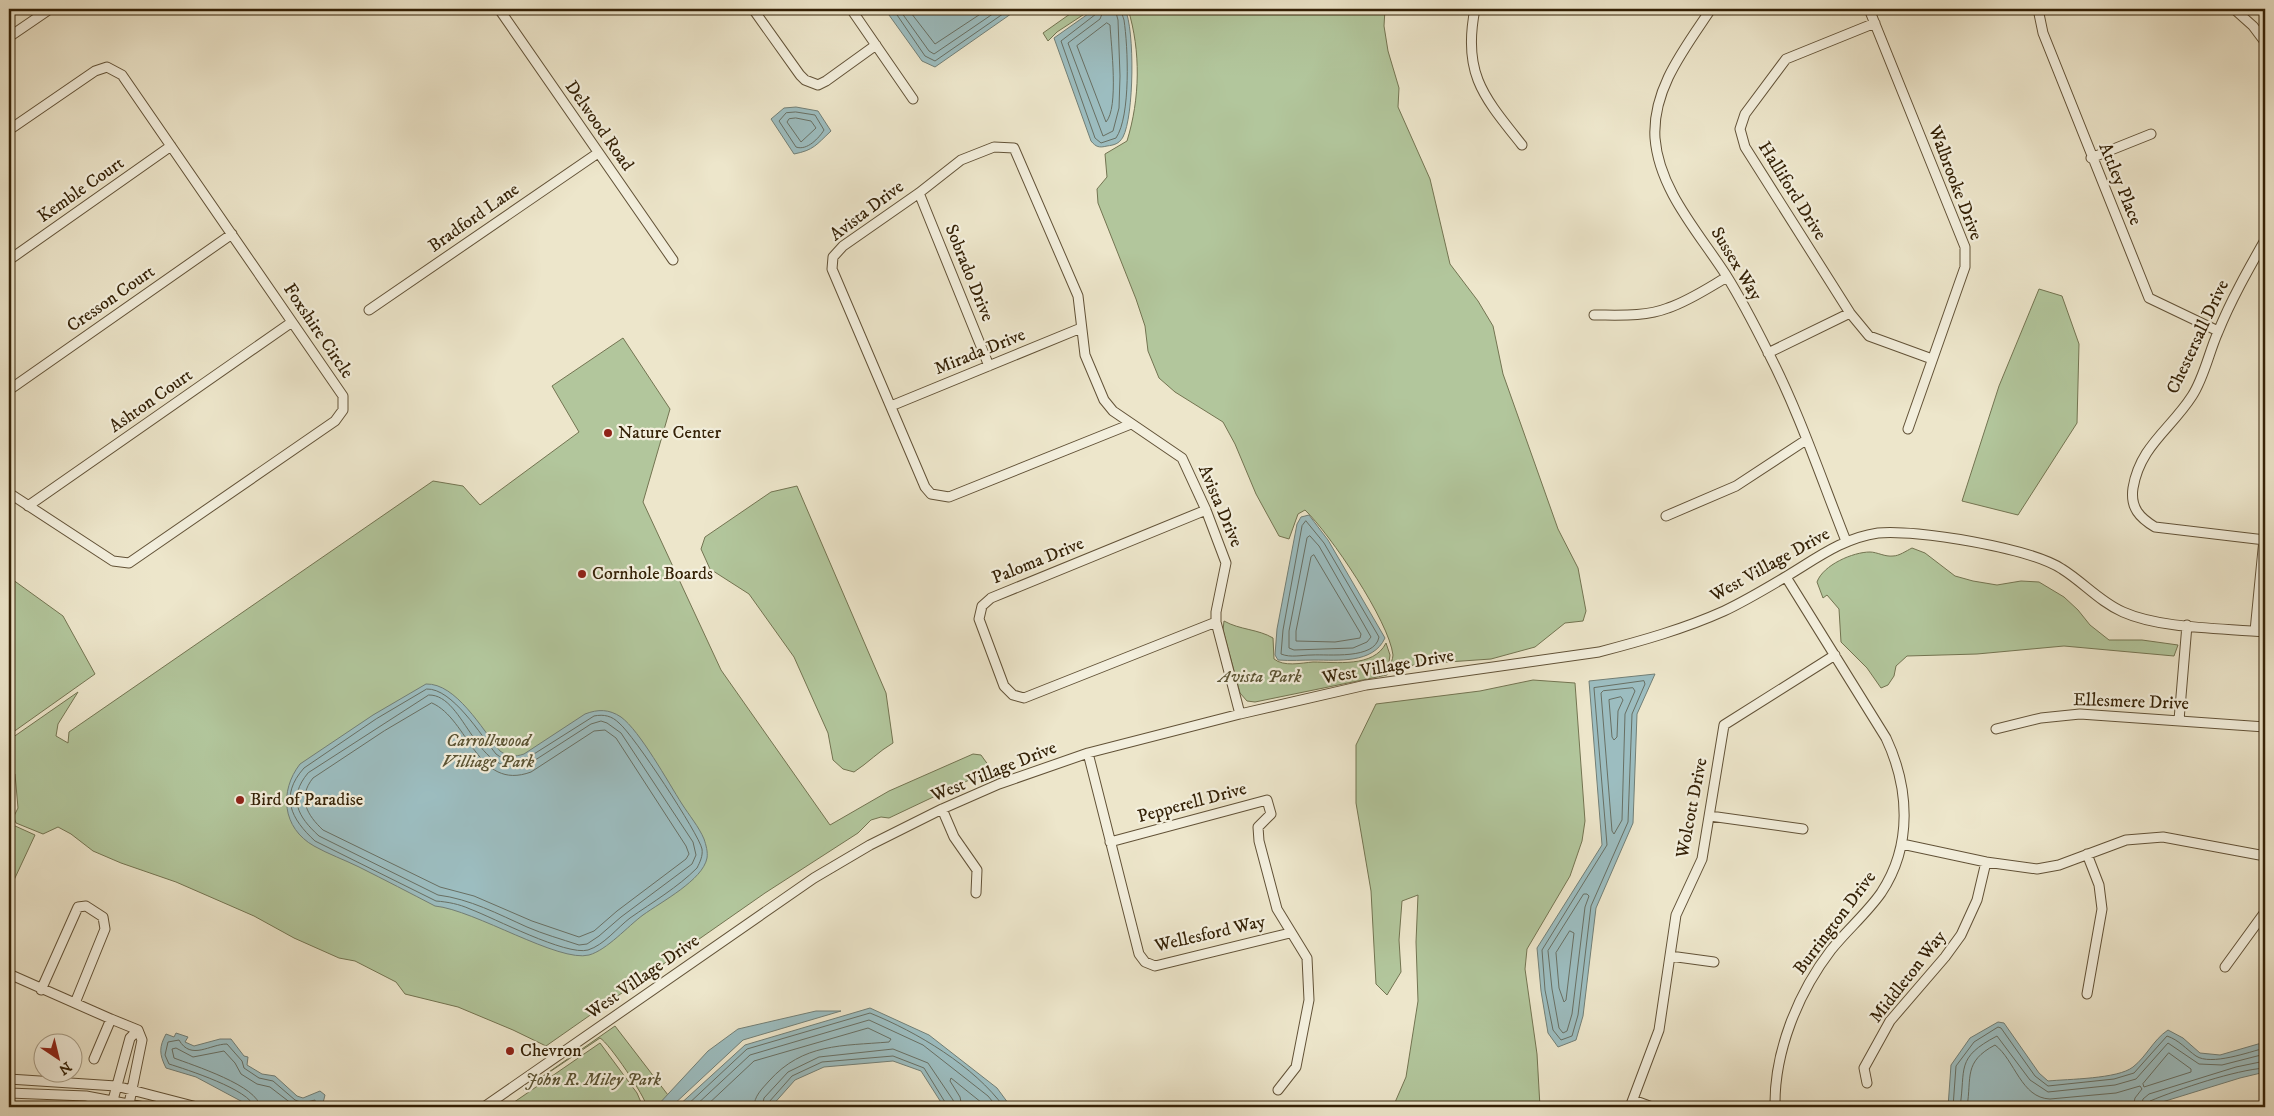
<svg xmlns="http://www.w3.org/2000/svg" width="2274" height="1116" font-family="'IM FELL DW Pica',serif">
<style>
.green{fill:#b2c69c;stroke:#737451}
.water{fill:#9cbdc0;stroke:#727f76}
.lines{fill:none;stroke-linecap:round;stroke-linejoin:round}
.shore{stroke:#686f63;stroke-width:1}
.minor-casing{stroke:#625237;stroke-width:11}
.minor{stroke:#f3efdd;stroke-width:9}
.poi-dot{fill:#8f2418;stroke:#f3efdd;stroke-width:2}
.labels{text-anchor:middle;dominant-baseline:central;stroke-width:4.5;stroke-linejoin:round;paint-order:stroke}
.street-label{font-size:18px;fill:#342106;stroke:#f3efdd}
.poi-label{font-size:18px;fill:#342106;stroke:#f3efdd;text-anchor:start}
.park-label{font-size:18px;font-style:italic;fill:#5a5333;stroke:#f3efdd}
</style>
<rect width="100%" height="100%" fill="#ede6cb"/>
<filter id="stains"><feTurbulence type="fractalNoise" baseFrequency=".004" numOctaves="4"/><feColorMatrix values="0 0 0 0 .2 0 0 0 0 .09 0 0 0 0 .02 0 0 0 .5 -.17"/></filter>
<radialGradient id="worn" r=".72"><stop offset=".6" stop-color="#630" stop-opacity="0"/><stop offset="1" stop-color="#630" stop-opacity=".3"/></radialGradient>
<!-- green -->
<path class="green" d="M1077,9H1092L1057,32L1048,41L1043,33Z
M1128,9H1385L1384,26L1388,51L1399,88L1398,107L1430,179L1450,264L1478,301L1493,326L1503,374L1558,529L1578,568L1586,611L1583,621L1565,623L1535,647L1491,659L1419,664L1389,670C1390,665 1393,659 1393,655C1389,621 1330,534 1305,510L1298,514L1289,539L1279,536L1256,494L1235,444L1223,422L1175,392L1159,378L1148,351L1145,326L1136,299L1098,203L1097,189L1107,177L1105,154L1127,141C1140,99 1141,51 1128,9Z
M2039,289L2062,296L2079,344L2077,423L2018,515L1962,501L1999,386Z
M623,338L670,409L643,502L721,670L830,825L889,791L973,754L981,755L994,773L967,781L889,818L881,817L871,820L858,833L765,893L546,1046L513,1030L458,1007L405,994L396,982L355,961L339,958L294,938L254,916L176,882L121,863L93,851L71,834L58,827L43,834L16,823L14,818L9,827V774L11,775L14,816L18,808L15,774L9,770V740L78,692L58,724L56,736L68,743L69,732L433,481L463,486L480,505L579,432L552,386Z
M797,486L886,693L893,743C879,751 868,763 854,772L843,769L833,760L828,733L794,657L749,594L710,569L701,549L705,537L771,492Z
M1912,548L1925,553L1955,576L1973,581L1997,585L2021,581L2039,582L2064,597L2078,610L2090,625L2109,640H2142L2178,645L2174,656L2064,646L1977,654L1907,656L1896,666L1894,676L1888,685L1881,688L1867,668L1841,642L1839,609L1827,595L1823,598L1817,582C1823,565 1853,552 1870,552C1877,552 1885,557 1893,556C1899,556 1906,551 1912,548Z
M9,577L63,616L95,674L9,735Z
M1224,621C1240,630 1258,629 1273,638L1274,659C1284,667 1301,663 1313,662C1335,662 1374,668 1386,643L1390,655L1387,675L1255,702L1247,701L1240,693L1223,630Z
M1533,680L1575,683L1585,821L1582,841L1570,876L1527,949L1525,969L1537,1054L1540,1107H1393L1406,1077L1418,1001L1416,942L1418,895L1402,901L1399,940L1401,972L1387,995L1376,984L1371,891L1356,803V745L1376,704L1480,691Z
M13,825L35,835L14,880L9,877V833Z
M615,1026L668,1095L656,1107H647C645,1096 609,1043 600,1038L523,1090Z
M600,1043L637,1093L643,1107H507Z"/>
<!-- water -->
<path class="water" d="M887,9H1018L935,67L922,61L889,15Z
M1095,9H1125C1135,30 1134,116 1123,137C1119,144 1114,145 1107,146C1099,148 1096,147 1091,141L1054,38Z
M796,107L818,111L831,131C816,145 814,150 794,154L771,119L784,108Z
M1309,515L1328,540L1385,638C1373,664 1338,660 1314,660C1302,660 1291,661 1278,660L1275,655L1277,629L1297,524L1301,517Z
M1655,674L1637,714L1633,823L1596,908L1583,1016L1576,1040L1558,1047L1548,1033L1541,991L1537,948L1602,845L1589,681Z
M426,684C456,683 482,729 500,751C508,757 515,757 524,754L585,714C598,709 609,709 621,717C640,731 668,782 682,804C689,815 699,827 704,839C706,845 708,852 707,858C703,880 661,902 643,915C628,926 607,950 589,955C559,963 475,910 435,906C410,893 385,880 359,867C345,860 328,854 314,846C282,828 279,791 300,764L373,715Z
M870,1008L929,1035L997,1088L1011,1107H944L921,1071L893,1061L824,1067L795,1080L771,1107H677L745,1045Z
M816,1011H841L743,1040L671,1107H656L708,1051L738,1029Z
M1998,1022L2004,1023L2039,1073L2048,1081C2068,1079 2118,1079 2133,1067C2147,1056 2153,1040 2168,1030L2183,1038L2200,1053L2220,1055L2265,1042V1072L2240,1078L2146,1107H1948L1951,1065L1970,1038Z
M176,1033L188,1037L185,1042L194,1046L220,1039H231L244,1056L248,1057L247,1065L262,1074L275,1076L297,1096L303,1098L320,1091L325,1095L323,1103L318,1107H252L196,1077L166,1068C159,1054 159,1047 166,1034L174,1037Z"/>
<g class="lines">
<!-- shore -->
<path class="shore" d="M893,9L925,56L935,61L1010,9
M899,9L929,51L934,54L1000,9
M908,9L935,44L988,9
M1097,9L1096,14L1061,41L1095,138L1101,143L1116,138C1131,116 1128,46 1124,20C1123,16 1121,13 1121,9
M1104,9L1100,19L1068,43L1103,136L1113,131L1119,108L1120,76L1118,20L1115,9
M1107,23L1110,25C1111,44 1119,108 1106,122L1077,46Z
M796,112L815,115L824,130C819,138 807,151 796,147L779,121L786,113Z
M796,118L811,121L816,128L801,142L787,122L789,119Z
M1306,521L1324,543L1379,637C1375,660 1328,654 1312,655C1301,655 1291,658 1281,654L1283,630L1302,526Z
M1310,536L1319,546L1371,637L1367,642L1353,648L1294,650L1289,648V631L1307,538Z
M1314,555L1361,634L1360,638L1335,642L1296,641V631L1311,557Z
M1644,681L1645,684L1632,714L1628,822L1591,906L1578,1015L1572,1036L1561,1040L1553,1030L1545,990L1542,950L1607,845L1594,688Z
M1633,688L1635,691L1625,714L1622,820L1614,834L1612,831L1601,693L1603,691Z
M427,689C452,688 481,735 496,754C505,761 515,763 526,759L594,716C604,714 612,716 619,723C633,734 699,834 702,849C703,856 700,862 697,868C678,887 653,902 630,918C617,928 604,945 588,950C566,956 494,918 470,909C459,904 448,902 436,901L315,841C291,819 279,796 304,768L376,719Z
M429,695C466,694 476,784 529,764L591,724L601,721L607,723L621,733L693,842L696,855L692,864L621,917L599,936L587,944L579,945C561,939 543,934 527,927C498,914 470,899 438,895L319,836C298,817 287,798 308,773Z
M1621,697L1623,700L1618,711L1617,737L1614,740L1612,737L1609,700Z
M432,703C469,719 477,792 531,772L594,731L605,730L616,738L686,846L689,854L686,859L617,911L594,931L579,937L532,921L474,896L440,887L323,830C307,815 297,798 313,778L384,731Z
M1584,894H1587L1589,896L1585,907L1572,1014L1567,1031L1563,1033L1559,1028L1552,989L1548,951Z
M1570,931L1574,933L1566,1000L1564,1002L1559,988L1556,953Z
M2169,1053L2191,1069V1072L2144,1087L2143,1084Z
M254,1107C251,1090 185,1069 169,1064L165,1055L168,1042L179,1040C191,1061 210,1044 227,1044L242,1061L244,1068L259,1078L273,1081L295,1100L303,1103L315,1100L316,1107
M260,1107C259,1086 192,1065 174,1058L172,1049L176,1048L193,1057L224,1051L235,1063L241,1074L257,1084L270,1087L296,1107
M685,1107L747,1049L870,1013C917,1032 974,1066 1004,1107
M694,1107L750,1055L869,1020L923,1045L988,1096L997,1107
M705,1107L754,1061L868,1028L891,1039L889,1042C842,1046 803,1043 769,1081C762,1089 754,1096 754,1107
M762,1107L764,1098L788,1072L819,1057L893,1049L928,1063L953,1100L955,1107
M768,1107L769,1102L792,1076L822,1062L893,1056L924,1068L948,1107
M962,1107L960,1097L950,1081L951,1078L987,1107
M1953,1107L1956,1066L1974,1042L1998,1027L2001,1028L2035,1076L2048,1086L2114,1079L2134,1073L2167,1036C2179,1040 2186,1049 2196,1056C2211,1066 2249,1052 2265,1048
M1960,1107C1966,1068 1955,1058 1997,1036L2030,1080L2048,1092L2115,1085L2136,1079L2168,1043L2199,1064L2222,1065L2265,1054
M1967,1107C1972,1077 1963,1062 1995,1045C2015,1060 2021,1098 2050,1099L2116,1093L2140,1086L2142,1089L2135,1098L2133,1107
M2141,1107L2143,1099L2149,1094L2236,1067L2265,1061
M2147,1107L2150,1101C2179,1089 2235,1070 2265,1068"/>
<defs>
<path id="minor" d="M499,9L673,260
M753,9L800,75L805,80L818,85L826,81L876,45
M851,9L913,99
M1475,9C1462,74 1484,97 1522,145
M1711,9C1685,48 1652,89 1655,138C1659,190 1699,233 1726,275C1741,299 1755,326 1768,352C1799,412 1821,478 1846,541
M1869,9L1965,247V267L1908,429
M2038,9L2043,33L2149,298L2218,331
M2234,9L2253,26L2265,42
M1875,23L1786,59L1745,114L1740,129L1745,147L1850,313L1869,336L1932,359
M9,37L50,9
M9,130L95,71L107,67L122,75L343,396V410L335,421L129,563L113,561L9,493
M2091,158L2151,134
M919,193L989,366
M2265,240C2248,270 2231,300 2218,332C2209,352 2204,378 2192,396C2171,429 2140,446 2133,488C2130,508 2140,518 2155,527L2265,540
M9,260L171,146
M369,310L598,153
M1594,315C1618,315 1645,317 1668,308C1689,301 1708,288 1727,277
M1768,353L1850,313
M9,390L232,234
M891,406L1081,328
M1131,424L949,497L931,494L925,487L832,269L833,257L843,246L919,193L961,160L994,147L1014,148L1078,296L1085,355L1104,400L1113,411L1182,458L1206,510L1226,563L1216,612V622L1240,714
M28,506L292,322
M1206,510L991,598L982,606L979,619L1004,686L1013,695L1024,698L1216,622
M1666,516L1736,486L1806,440
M2255,631L2265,529
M2179,720L2187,625
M1996,729L2041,718L2080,714L2265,727
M1088,753L1139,954L1145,962L1155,966L1290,933
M942,809L954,837L977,870L976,893
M1710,816L1803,829
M1110,842L1267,800L1271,814L1258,827L1259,841L1277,909L1307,958L1309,1000L1296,1067L1278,1090
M1902,844L1986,862L2037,869L2059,865L2126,840L2163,837L2265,856
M2087,854L2099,885L2102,909L2087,994
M1670,956L1714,962
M2225,967L2265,912
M9,974L111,1019L94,1059
M41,990L78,907L86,906L103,917L105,929L75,1003
M111,1019L138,1030
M9,1079L116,1086L197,1107
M1867,1083L1864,1068L1890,1021L1945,957L1961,935L1977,900L1986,862
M9,1093L86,1096L144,1107
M113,1100L130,1038L138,1030
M1633,1100L1652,1107
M129,1104L142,1040L138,1030
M484,1107L814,878L870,845L942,809L999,784L1088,753L1240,714L1366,685L1599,652C1641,641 1684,629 1724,611C1745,601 1767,588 1787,576C1817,558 1843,538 1878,533C1916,529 2030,548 2062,569C2083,582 2100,602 2123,612C2161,629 2223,628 2265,632
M1630,1107L1659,1030L1676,915L1702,859L1724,725L1835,655
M1775,1107C1774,1052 1798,993 1831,950C1847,930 1867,913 1881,893C1913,845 1909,787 1886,738L1786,577"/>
</defs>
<!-- minor casing -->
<use href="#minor" class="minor-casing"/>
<!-- minor -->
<use href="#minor" class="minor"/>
</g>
<!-- markers -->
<g class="poi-dot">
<circle cx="608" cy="433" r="5"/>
<circle cx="582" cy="574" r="5"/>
<circle cx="240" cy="800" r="5"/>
<circle cx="510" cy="1051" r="5"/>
</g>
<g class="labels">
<!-- street labels -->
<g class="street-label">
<text transform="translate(599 126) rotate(55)">Delwood Road</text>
<text transform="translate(1955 183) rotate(69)">Walbrooke Drive</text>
<text transform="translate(2120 184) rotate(68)">Attley Place</text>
<text transform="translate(81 190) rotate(-35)">Kemble Court</text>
<text transform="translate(1792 191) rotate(58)">Halliford Drive</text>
<text transform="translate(867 211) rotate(-37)">Avista Drive</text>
<text transform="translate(474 218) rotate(-35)">Bradford Lane</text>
<text transform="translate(1736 264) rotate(59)">Sussex Way</text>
<text transform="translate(969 273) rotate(68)">Sobrado Drive</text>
<text transform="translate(111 299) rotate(-35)">Cresson Court</text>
<text transform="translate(318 331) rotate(56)">Foxshire Circle</text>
<text transform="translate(2198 337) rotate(-65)">Chestersall Drive</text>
<text transform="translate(980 352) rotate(-22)">Mirada Drive</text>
<text transform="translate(151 401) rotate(-35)">Ashton Court</text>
<text transform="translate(1220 506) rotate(67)">Avista Drive</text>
<text transform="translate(1038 561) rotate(-22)">Paloma Drive</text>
<text transform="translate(1770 565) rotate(-29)">West Village Drive</text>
<text transform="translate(1388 667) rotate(-10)">West Village Drive</text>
<text transform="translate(2131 702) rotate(2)">Ellesmere Drive</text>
<text transform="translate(994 772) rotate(-22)">West Village Drive</text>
<text transform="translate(1192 803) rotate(-15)">Pepperell Drive</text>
<text transform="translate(1692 808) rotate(-79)">Wolcott Drive</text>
<text transform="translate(1835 923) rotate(-53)">Burrington Drive</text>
<text transform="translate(1210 934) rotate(-13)">Wellesford Way</text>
<text transform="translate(643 977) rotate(-35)">West Village Drive</text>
<text transform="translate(1908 977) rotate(-52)">Middleton Way</text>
</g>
<!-- poi labels -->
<g class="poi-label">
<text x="618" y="433">Nature Center</text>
<text x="592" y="574">Cornhole Boards</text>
<text x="250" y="800">Bird of Paradise</text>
<text x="520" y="1051">Chevron</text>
</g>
<!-- park labels -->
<g class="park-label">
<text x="1260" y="677">Avista Park</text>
<text x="488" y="741">Carrollwood<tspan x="488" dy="21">Villiage Park</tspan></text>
<text x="593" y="1080">John R. Miley Park</text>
</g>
</g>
<!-- margin -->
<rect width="2274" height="1116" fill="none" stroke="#ede6cb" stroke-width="30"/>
<rect x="10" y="10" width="2254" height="1096" fill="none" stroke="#342106" stroke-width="2.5"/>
<rect x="15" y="15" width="2244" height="1086" fill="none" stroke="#342106"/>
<!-- north arrow -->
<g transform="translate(58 1058) rotate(145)"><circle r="24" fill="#f3efdd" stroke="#a79d87"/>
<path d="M0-4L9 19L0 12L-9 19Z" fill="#8f2418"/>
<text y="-8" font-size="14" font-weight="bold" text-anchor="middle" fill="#342106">N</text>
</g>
<rect width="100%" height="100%" filter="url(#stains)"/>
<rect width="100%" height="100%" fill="url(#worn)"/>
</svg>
